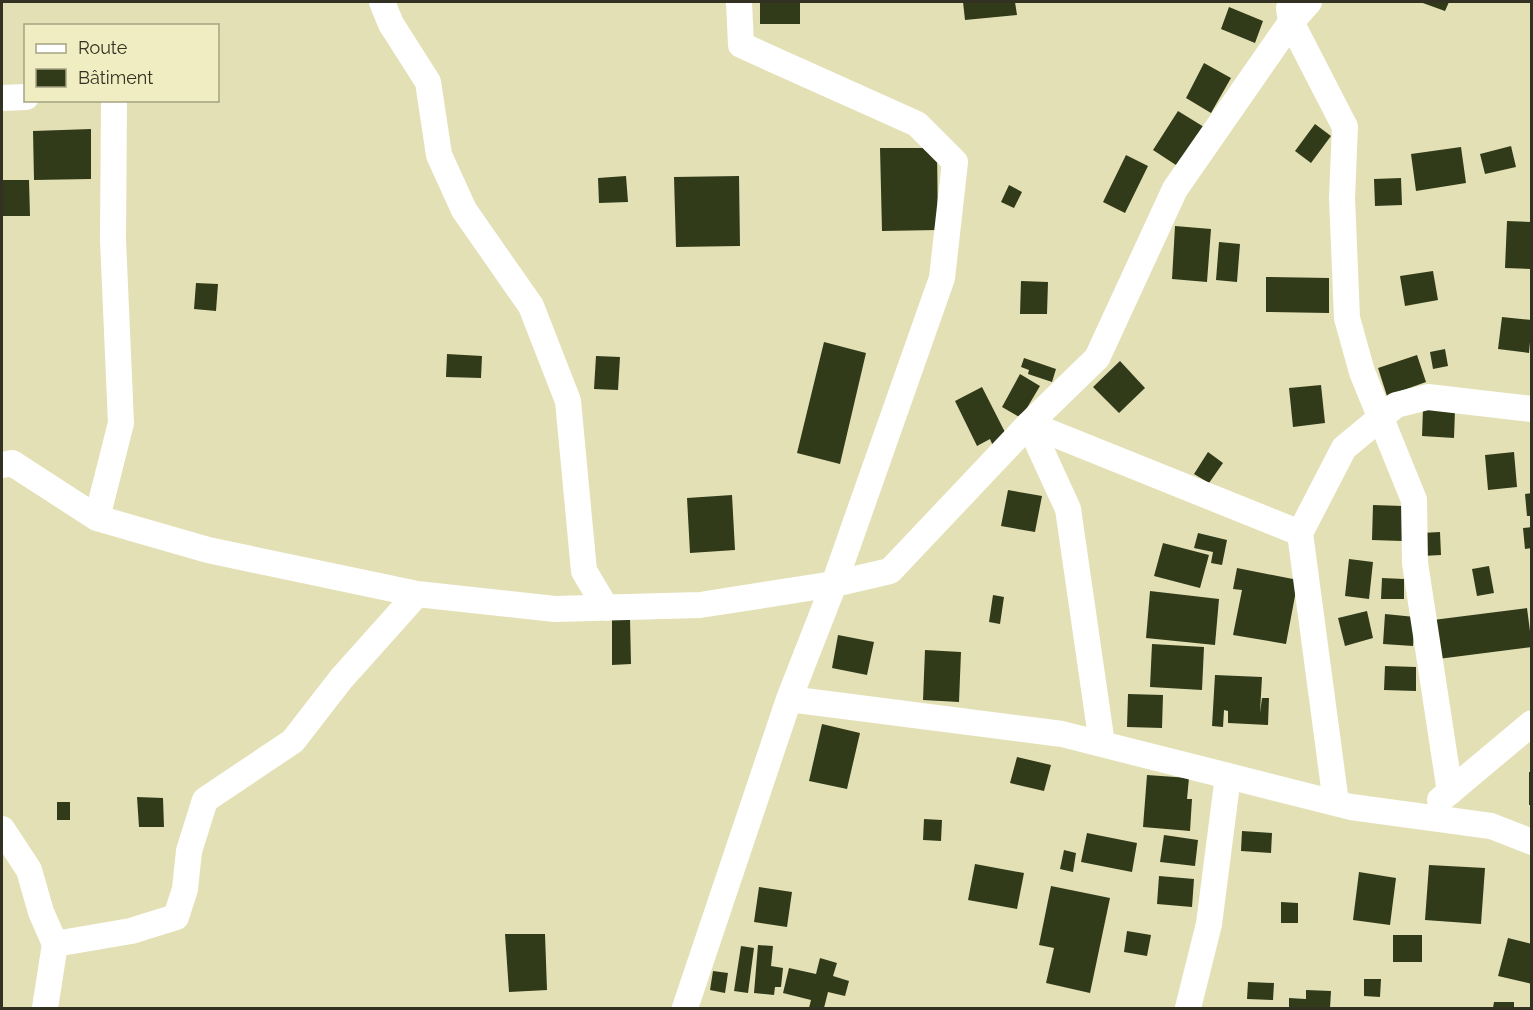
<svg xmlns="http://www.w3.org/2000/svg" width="1533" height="1010" font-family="Raleway,sans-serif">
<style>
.building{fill:#313b19}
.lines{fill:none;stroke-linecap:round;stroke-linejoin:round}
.street{stroke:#fff;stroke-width:26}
</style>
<rect width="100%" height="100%" fill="#e4e0b6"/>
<!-- building -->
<path class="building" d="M760,2H800V24H760Z
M963,2H1015L1017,15L965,20Z
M1420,2H1449L1445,11Z
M1229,7L1263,21L1255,43L1221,29Z
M1204,63L1231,78L1211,113L1186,98Z
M1178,111L1204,127L1179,167L1153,150Z
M1315,124L1331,136L1311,163L1295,151Z
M91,129V179L34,180L33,131Z
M1511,146L1516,167L1485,174L1480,154Z
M1461,147L1466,183L1416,191L1411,154Z
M880,148H937L938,230L882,231Z
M1126,155L1148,166L1125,213L1103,202Z
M626,176L628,202L599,203L598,178Z
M739,176L740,246L676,247L674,177Z
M1401,178L1402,205L1375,206L1374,179Z
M2,180H29L30,216H2Z
M1009,185L1022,192L1014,208L1001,202Z
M1507,221L1532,222V269L1505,268Z
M1175,226L1211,229L1207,282L1172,279Z
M1219,242L1240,244L1237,282L1216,280Z
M1433,271L1438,300L1405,306L1400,276Z
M1266,277L1329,278V313L1266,312Z
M1021,281L1048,282L1047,314H1020Z
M196,283L218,284L216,311L194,309Z
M1502,317L1532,320L1529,353L1498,349Z
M824,342L866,353L840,464L797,453Z
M1445,349L1448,366L1433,369L1430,352Z
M447,354L482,356L481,378L446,377Z
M1417,355L1426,382L1387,396L1378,368Z
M596,356L620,357L618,390L594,389Z
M1024,358L1056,369L1052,382L1028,374L1029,370L1021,367Z
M1120,361L1145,388L1119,413L1093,387Z
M1020,374L1040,386L1021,418L1002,407Z
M1321,385L1325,423L1293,427L1289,388Z
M982,387L1008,438L993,446L990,439L977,446L955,401Z
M1423,409L1455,410L1454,438L1422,436Z
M1208,452L1223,463L1209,483L1194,474Z
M1514,452L1517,487L1488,490L1485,455Z
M1008,490L1042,496L1035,532L1001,526Z
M1532,493V516H1527L1525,494Z
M732,495L735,550L690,553L687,498Z
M1373,505L1403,506L1402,541L1372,540Z
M1532,527V548L1525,549L1523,528Z
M1440,532L1441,555L1422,556L1421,533Z
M1198,533L1227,540L1222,565L1211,563L1213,552L1194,548Z
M1163,543L1209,555L1200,588L1154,576Z
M1349,559L1373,562L1369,599L1345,596Z
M1489,566L1494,593L1477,596L1472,569Z
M1237,568L1298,580L1286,644L1233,635L1242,590L1233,589Z
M1382,578L1404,579V599H1381Z
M1150,591L1219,599L1215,645L1146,638Z
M993,595L1004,597L1000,624L989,622Z
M1527,608L1532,647L1438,659L1433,620Z
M1367,611L1373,638L1345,646L1338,618Z
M1385,614L1415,617L1413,646L1383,644Z
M630,619L631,664L612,665V620Z
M838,635L874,642L867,675L832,668Z
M1152,644L1204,647L1202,690L1150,687Z
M925,650L961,652L959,702L923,700Z
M1385,666L1416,667V691L1384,690Z
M1215,675L1262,677L1260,713L1262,698H1269L1268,725L1228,723V711L1224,710L1223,727L1212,726Z
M1128,694L1163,695L1162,728L1127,727Z
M822,724L860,733L847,789L809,781Z
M1017,757L1051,765L1044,791L1010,783Z
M1529,772H1532V805H1529Z
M1147,775L1189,778L1187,799H1192L1190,831L1143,827Z
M137,797L163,798L164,827H139Z
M57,802H70V820H57Z
M924,819L942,820L941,841L923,840Z
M1242,831L1272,833L1271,853L1241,851Z
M1087,833L1137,843L1132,872L1081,862Z
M1164,835L1198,840L1195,866L1160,862Z
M1064,850L1076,853L1073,872L1060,869Z
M975,864L1024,873L1017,909L968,900Z
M1429,865L1485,868L1481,924L1425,920Z
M1359,872L1396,878L1390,925L1353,920Z
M1159,876L1194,879L1192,907L1157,904Z
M1051,886L1110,898L1090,993L1046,983L1054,948L1039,945Z
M759,887L792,892L787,927L754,922Z
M1281,902L1298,903V923H1281Z
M1127,931L1151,935L1147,956L1124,952Z
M505,934H545L547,990L509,992Z
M1393,935H1422V962H1393Z
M1508,938L1532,944V984L1498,976Z
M758,945L773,946L771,966L783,968L781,987H775L774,995L754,993Z
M741,946L754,948L748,993L734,991Z
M820,958L837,963L833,976L849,981L845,996L828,992L824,1008H809L811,1000L783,993L789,968L816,974Z
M713,971L728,973L725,993L710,990Z
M1364,979H1381L1380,997L1364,996Z
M1248,982L1274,983L1273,1000L1247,999Z
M1306,990L1331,991L1330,1008H1289V998L1306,999Z
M1494,1002H1514V1008H1493Z"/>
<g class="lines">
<!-- street -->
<path class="street" d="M382,2L391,24L428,82L439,155L464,210L531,306L568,401L584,571L606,608
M1289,8L1291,22L1345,127L1342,198L1347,318L1362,372L1414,500L1415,563L1450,792
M2,98L26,97
M1029,424L1300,533L1336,803
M1029,424L1068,509L1102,744
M2,465L12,463L97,518L208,550L417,594L555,609L700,605L834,584L890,571L1029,424L1097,358L1175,189L1291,22L1309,2
M97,518L121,423L113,240L114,100
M1300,533L1344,448L1396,405L1428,397L1532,409
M789,699L1062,734L1351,807L1491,826L1532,842
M1440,800L1532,723
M2,829L29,870L41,912L55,944L45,1008
M55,944L131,931L176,917L185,889L189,851L205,800L293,741L341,679L417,594
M685,1008L789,699L834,584L942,278L955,162L917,124L741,45L739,2
M1188,1008L1209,924L1228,776"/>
</g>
<!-- border -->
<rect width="1533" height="1010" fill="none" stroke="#333121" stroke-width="6"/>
<!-- legend -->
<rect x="24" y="24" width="195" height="78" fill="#f1edc3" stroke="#a5a282" stroke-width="1.5"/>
<rect x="36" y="44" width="30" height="9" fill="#ffffff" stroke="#a5a282" stroke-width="1.5"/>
<text x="78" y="54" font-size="18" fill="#333121">Route</text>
<rect x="36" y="69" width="30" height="18" fill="#313b19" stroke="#a5a282" stroke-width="1.5"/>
<text x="78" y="84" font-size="18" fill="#333121">Bâtiment</text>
</svg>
